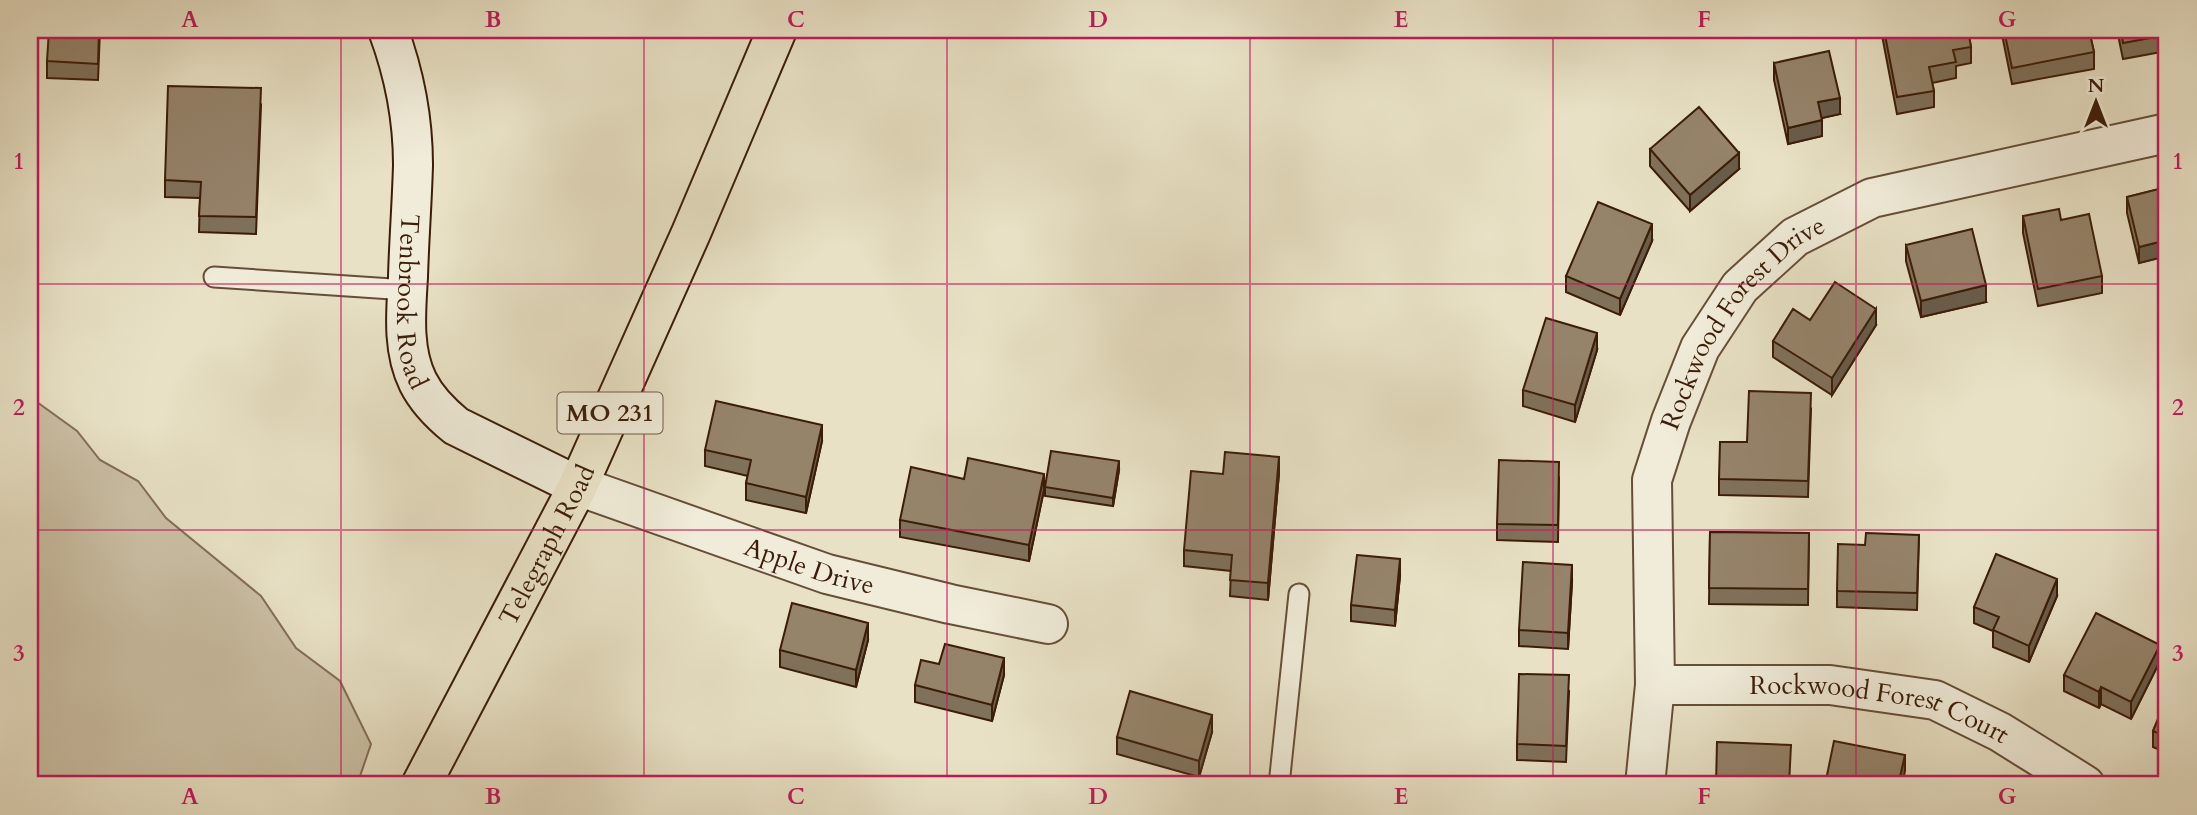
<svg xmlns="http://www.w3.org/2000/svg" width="2197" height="815" font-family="Cardo,serif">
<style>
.green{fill:#cbc0a5;stroke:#846e56;stroke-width:2}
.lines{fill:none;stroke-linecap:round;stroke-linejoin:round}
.lane-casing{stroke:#674e37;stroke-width:23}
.street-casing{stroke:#674e37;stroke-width:42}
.secondary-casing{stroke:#3c1d08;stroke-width:42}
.primary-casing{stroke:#3c1d08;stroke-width:42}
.lane{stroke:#f0ecd9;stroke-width:19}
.street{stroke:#f0ecd9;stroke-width:38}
.secondary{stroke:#f0ecd9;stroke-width:38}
.primary{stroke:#e8e1c5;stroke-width:38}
.wall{fill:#80715b;stroke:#3c1d08;stroke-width:2}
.shaded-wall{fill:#685c4a;stroke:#3c1d08;stroke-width:2}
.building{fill:#95836a;stroke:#3c1d08;stroke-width:2}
.grid{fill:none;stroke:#c2185b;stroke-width:2;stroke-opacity:0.55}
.labels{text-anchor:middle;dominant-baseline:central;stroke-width:7;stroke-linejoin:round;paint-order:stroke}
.shield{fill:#f0ecd9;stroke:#725b47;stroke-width:2}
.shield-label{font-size:24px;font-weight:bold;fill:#3c1d08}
.street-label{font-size:26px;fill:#3c1d08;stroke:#f0ecd9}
.neatline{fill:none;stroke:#c2185b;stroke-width:2.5}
.grid-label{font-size:23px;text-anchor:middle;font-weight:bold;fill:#c2185b}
</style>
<rect width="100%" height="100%" fill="#e8e1c5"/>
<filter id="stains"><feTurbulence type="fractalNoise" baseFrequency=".00286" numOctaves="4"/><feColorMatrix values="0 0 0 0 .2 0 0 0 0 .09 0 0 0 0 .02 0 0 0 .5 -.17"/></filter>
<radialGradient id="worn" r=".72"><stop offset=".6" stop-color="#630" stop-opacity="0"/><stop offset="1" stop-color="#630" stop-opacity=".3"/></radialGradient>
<!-- green -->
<path class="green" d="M30,397L77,431L100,460L138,481L166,518L261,596L296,648L340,681L371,744L357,785H30Z"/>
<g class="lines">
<defs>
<path id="lane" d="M214,277L407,290
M1279,785L1299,594"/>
<g id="street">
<path id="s1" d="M578,486L827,574L950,604L1048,624"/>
<path id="s2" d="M1655,685H1830L1935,700L2000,732L2085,785"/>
<path id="s3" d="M1645,785L1655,685L1652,480L1671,421L1700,348L1740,287L1795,237L1872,198L2167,133"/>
</g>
<g id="secondary">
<path id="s4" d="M388,30C404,73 413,119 413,165C412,202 409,240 408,277C406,311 402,350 418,382C427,400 440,413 456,426L578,486"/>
</g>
<g id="primary">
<path id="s5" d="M421,785L578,486L691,233L777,30"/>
</g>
</defs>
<!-- lane casing -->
<use href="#lane" class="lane-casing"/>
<!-- street casing -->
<use href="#street" class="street-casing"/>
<!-- secondary casing -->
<use href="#secondary" class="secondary-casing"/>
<!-- primary casing -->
<use href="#primary" class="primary-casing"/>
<!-- lane -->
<use href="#lane" class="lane"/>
<!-- street -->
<use href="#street" class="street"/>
<!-- secondary -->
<use href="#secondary" class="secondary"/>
<!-- primary -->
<use href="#primary" class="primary"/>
</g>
<!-- wall -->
<path class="wall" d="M100,30L98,80L47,78V61Z
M1881,30H1968L1971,47V63L1956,66V78L1932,83L1934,91V107L1897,114Z
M2001,30H2089L2094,52V69L2012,84Z
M2117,30H2167V51L2123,59Z
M1774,63L1840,114L1821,118L1822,136L1788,144L1774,80Z
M261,105L256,234L199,232L200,198L165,197V180Z
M1650,149L1739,169L1690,211L1650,166Z
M2167,187V256L2139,263L2127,213V197Z
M2023,216L2061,220L2102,276V293L2038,306L2023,233Z
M1652,241L1620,315L1566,292V276Z
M1906,245L1986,302L1921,317L1906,261Z
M1810,320L1876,325L1832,395L1773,357V341Z
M1597,350L1575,422L1523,406V390Z
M1811,409L1808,497L1719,495V479L1747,442Z
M822,441L806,513L746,500V483L748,476L705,466V450Z
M1119,470L1113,506L1045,496V487Z
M1279,473L1268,600L1230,596L1231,571L1184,566V550L1223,474Z
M1559,478L1558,542L1497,540V524Z
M1044,490L1029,561L900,537V520Z
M1710,532L1809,533L1808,605L1709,604Z
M1919,535L1917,610L1837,607V591L1865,545Z
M1400,576L1395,626L1351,621V605Z
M1572,582L1568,649L1519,646V630Z
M2057,596L2029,662L1993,647V631L1974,623V607Z
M868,640L856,687L780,667V650Z
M2160,661L2131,719L2101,704L2099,708L2064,691V675Z
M939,664L1004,675L992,721L915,702V685Z
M1569,692L1566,762L1517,760V744Z
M2167,698V753L2153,747V731Z
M1212,732L1199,777L1117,754V737Z"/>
<!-- shaded-wall -->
<path class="shaded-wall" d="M1840,98V114L1818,119V102Z
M1822,120V136L1788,144V128Z
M1739,153V169L1690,211V195Z
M1652,224V241L1620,315V299Z
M2167,240V256L2139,263V247Z
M1986,285V302L1921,317V301Z
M1876,309V325L1832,395V378Z
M1597,333V350L1575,422V405Z
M822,425V441L806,513V497Z
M1279,457V473L1268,600V583Z
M1119,461V470L1113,506V498Z
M1044,474V490L1029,561V545Z
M1400,559V576L1395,626V610Z
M1572,565V582L1568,649V633Z
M2057,579V596L2029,662V646Z
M868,623V640L856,687V670Z
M2160,645V661L2131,719V702Z
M1004,658V675L992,721V705Z
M2101,687V704L2099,708V692Z
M1212,715V732L1199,777V761Z
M1905,755V771L1902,785H1898Z"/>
<!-- building -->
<path class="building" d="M49,30H99L98,64L47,61Z
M1884,30H1968L1971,47L1953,50L1956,62L1929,67L1934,91L1897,97Z
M2004,30H2089L2094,52L2012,68Z
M2121,30H2167V35L2123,43Z
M1829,51L1840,98L1818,102L1822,120L1788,128L1774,63Z
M168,86L261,88L256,217L199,216L201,182L165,180Z
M1699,107L1739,153L1690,195L1650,149Z
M2167,187V240L2139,247L2127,197Z
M1598,202L1652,224L1620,299L1566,276Z
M2059,209L2061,220L2089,214L2102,276L2038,289L2023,216Z
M1972,229L1986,285L1921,301L1906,245Z
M1835,282L1876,309L1832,378L1773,341L1793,309L1810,320Z
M1546,318L1597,333L1575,405L1523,390Z
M1749,391L1811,393L1808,481L1719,479L1720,442H1747Z
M716,401L822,425L806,497L746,483L751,460L705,450Z
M1051,451L1119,461L1113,498L1045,487Z
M1225,452L1279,457L1268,583L1230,580L1232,555L1184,550L1191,471L1223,474Z
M968,458L1044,474L1029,545L900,520L911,467L964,479Z
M1499,460L1559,462L1558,525L1497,524Z
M1710,532L1809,533L1808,589L1709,588Z
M1866,533L1919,535L1917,593L1837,591L1838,544L1865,545Z
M1996,554L2057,579L2029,646L1993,630L1999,617L1974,607Z
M1357,555L1400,559L1395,610L1351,605Z
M1523,562L1572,565L1568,633L1519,630Z
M792,603L868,623L856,670L780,650Z
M2096,613L2160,645L2131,702L2101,687L2099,692L2064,675Z
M945,644L1004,658L992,705L915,685L921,660L939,664Z
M1519,674L1569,675L1566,746L1517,744Z
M1130,691L1212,715L1199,761L1117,737Z
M2167,698V737L2153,731Z
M1834,741L1905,755L1898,785H1825Z
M1717,742L1791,745L1789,785H1716Z"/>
<!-- grid -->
<path class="grid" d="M341,30V785M644,30V785M947,30V785M1250,30V785M1553,30V785M1856,30V785M30,284H2167M30,530H2167"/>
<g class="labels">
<!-- shield labels -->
<rect class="shield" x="557.5" y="392.5" width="105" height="41" rx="5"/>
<g class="shield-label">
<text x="610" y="413">MO 231</text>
</g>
<!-- street labels -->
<g class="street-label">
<text stroke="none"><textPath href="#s4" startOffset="275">Tenbrook Road</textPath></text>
<text stroke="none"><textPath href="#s3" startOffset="492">Rockwood Forest Drive</textPath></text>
<text stroke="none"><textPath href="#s5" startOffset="271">Telegraph Road</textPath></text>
<text stroke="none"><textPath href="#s1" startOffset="245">Apple Drive</textPath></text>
<text stroke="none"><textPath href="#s2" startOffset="228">Rockwood Forest Court</textPath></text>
</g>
</g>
<!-- margin -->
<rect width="2197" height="815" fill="none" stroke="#e8e1c5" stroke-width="77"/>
<!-- north arrow -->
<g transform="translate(2096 102)" stroke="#f0ecd9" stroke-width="5" paint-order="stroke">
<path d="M0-5L12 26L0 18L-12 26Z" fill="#3c1d08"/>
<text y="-10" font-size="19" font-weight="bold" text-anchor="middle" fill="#3c1d08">N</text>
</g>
<rect x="38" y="38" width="2120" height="738" class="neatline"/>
<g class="grid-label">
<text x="190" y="27">A</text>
<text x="493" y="27">B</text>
<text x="796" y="27">C</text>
<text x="1098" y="27">D</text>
<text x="1401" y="27">E</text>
<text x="1704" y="27">F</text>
<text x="2007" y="27">G</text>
<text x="19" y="169">1</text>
<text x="2178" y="169">1</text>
<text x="19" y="415">2</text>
<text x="2178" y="415">2</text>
<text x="19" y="661">3</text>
<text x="2178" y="661">3</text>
<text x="190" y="804">A</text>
<text x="493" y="804">B</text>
<text x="796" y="804">C</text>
<text x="1098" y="804">D</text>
<text x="1401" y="804">E</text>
<text x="1704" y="804">F</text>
<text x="2007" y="804">G</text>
</g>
<rect width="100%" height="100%" filter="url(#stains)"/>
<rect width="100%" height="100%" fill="url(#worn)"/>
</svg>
